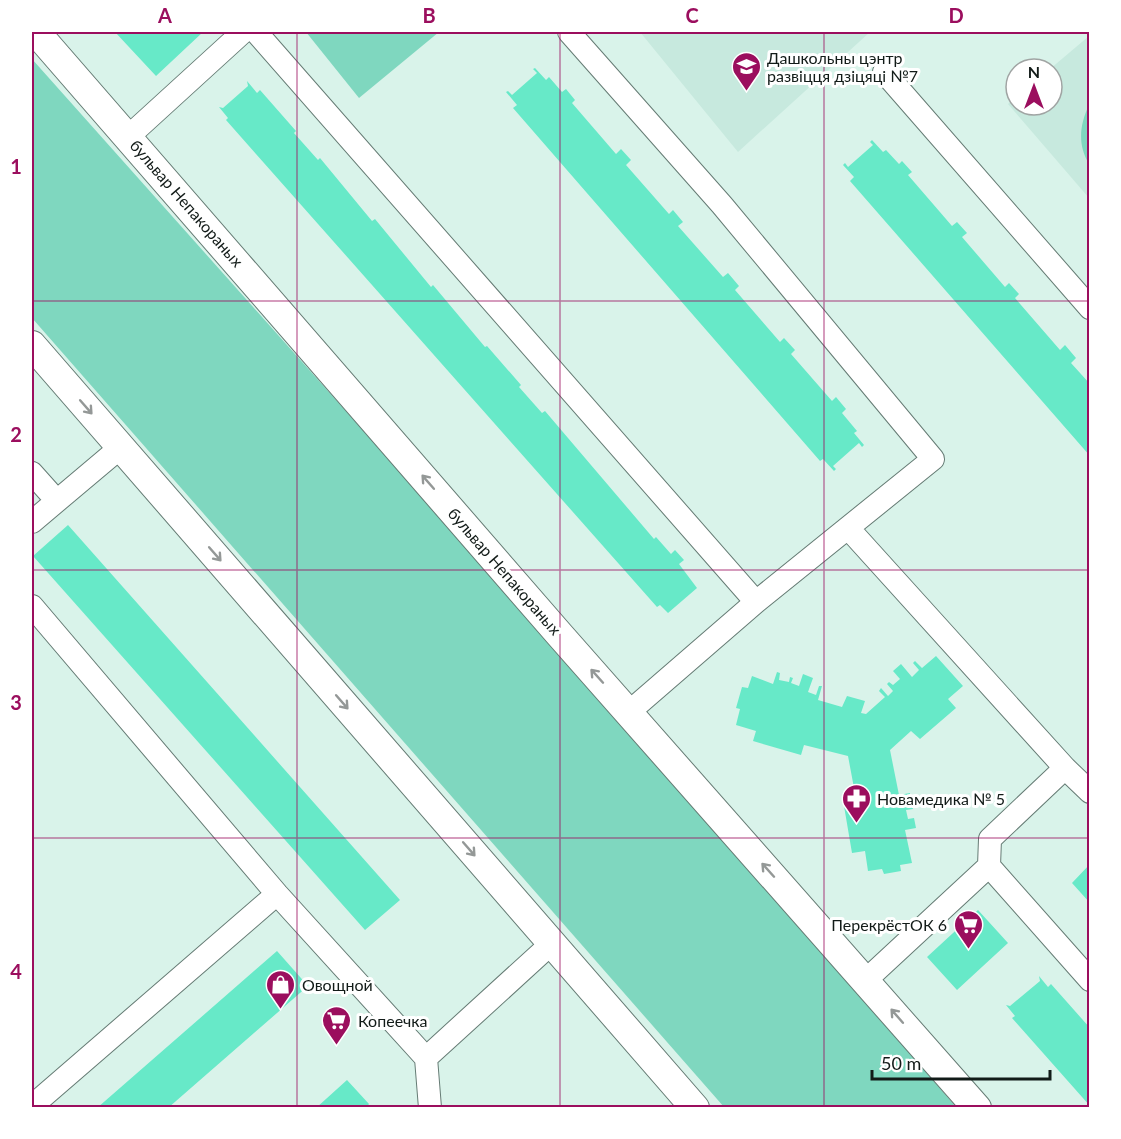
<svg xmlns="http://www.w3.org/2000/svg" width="1121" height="1139" font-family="Lato,sans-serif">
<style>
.built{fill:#c7e9de}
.green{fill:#7fd7bf}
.building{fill:#67e9c8}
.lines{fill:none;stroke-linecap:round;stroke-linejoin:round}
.minor-casing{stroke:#657b74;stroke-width:24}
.major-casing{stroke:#657b74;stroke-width:30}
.minor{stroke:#fff;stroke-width:22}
.major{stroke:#fff;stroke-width:28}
.oneway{stroke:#949897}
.grid{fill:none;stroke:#9b0e5e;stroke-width:1.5;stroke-opacity:0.55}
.labels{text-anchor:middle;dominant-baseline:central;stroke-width:6;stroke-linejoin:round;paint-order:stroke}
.poi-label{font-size:16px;fill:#121b18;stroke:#fff;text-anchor:start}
.street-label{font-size:16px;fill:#121b18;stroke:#fff}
.neatline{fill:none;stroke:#9b0e5e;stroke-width:2}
.grid-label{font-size:20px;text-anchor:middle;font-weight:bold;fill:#9b0e5e}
</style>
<rect width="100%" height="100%" fill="#d9f3ea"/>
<!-- built -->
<path class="built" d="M640,32H870L738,152Z
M1089,36V198L1008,104L1016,97V105H1052V69H1050Z"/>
<!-- green -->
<path class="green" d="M306,32H439L359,98Z
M32,59L632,732L956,1107H724L32,318Z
M1089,105V104V164C1077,144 1080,124 1089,105Z"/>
<!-- building -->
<path class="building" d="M115,32H203L156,76Z
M535,68L546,80L549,77L562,92L566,89L575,100L572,103L616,154L621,149L631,160L626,165L669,214L673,210L683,222L678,226L723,277L728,273L739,286L735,290L780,342L784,338L795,350L791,354L832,401L836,397L846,409L842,413L857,431L854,433L864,445L862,447L859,443L833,466L836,469L834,471L823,459L820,461L513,108L517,105L506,92L508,91L512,95L537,73L533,69Z
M247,81L257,93L260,90L296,131L294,133L318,160L320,158L372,221L375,219L431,287L433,285L485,347L487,346L521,385L519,387L542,413L545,411L654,539L656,537L671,554L675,550L684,560L679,564L697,588L668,613L660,605L657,607L226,120L228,118L219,107L223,108L248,86Z
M872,140L883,152L886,150L899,164L902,161L912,172L908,175L952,226L957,222L967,233L962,237L1005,287L1009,283L1019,294L1015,298L1060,350L1065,345L1076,358L1071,363L1090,384V456L850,181L854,177L843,165L845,163L848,167L873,145L870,142Z
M68,525L400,900L365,930L33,556Z
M936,656L963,686L948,699L956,708L920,739L911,731L890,750L899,795L910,793V795L899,797L901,807L912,806L913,809L906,810L908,819L914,818L916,828L905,830L912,863L900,865L901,871L884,874L882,869L868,871L865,851L852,853L844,806L857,804L848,756L804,745L801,755L753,741L756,731L736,725L740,709L736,708L742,687L748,688L752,676L773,684L777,672L780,673L779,680L789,682L790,677L793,678L791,683L799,686L803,674L813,678L808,692L816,695L819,686H822L818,700L842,707L847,696L865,701L861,713L866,714L885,697L879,691L881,688L888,696L893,691L887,684L889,682L893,685L900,679L893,671L901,664L912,677L919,670L913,663L915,661L922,668Z
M1090,864V903L1072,883Z
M978,910L1008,943L957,990L927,957Z
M277,951L308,986L168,1108H97Z
M1039,976L1048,987L1051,984L1090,1028V1106L1012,1018L1015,1016L1006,1005L1010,1006L1040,981Z
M347,1080L369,1104L366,1108H316Z"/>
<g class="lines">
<defs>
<path id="minor" d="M256,32L756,602
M569,32L722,205L933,459L756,602L629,712
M884,72L1090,308
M129,136L243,32
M32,473L57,501
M32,522L121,447
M848,528L1065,768
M32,606L277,894L426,1058L552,943
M989,866L1090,980
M866,980L989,866L990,839L1065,768L1090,792
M426,1058L430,1108
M32,1106L277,894"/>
<path id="major" d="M36,32L559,634L977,1108
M32,345L695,1108"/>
</defs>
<!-- minor casing -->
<use href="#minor" class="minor-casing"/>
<!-- major casing -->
<use href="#major" class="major-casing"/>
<!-- minor -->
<use href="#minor" class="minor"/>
<!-- major -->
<use href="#major" class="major"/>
</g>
<!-- one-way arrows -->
<defs><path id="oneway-shaft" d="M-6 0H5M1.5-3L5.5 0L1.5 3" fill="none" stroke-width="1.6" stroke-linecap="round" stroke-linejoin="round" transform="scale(1.5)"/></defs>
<g class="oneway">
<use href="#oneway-shaft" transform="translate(86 407) rotate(49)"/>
<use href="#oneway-shaft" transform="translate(428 482) rotate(-131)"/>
<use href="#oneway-shaft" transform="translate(215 554) rotate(49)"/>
<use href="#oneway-shaft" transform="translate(597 676) rotate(-132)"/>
<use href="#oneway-shaft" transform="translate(342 702) rotate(49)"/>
<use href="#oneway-shaft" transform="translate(469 849) rotate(49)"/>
<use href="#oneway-shaft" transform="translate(768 870) rotate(-132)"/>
<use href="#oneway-shaft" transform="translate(897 1016) rotate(-131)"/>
</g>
<!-- grid -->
<path class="grid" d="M297,32V1108M560,32V1108M824,32V1108M32,301H1090M32,570H1090M32,838H1090"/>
<!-- icons -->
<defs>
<symbol id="school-pin" viewBox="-11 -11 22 30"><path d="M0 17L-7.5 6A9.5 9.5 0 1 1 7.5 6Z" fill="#9b0e5e" stroke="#fff"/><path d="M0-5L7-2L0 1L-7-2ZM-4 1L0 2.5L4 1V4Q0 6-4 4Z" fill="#fff"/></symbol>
<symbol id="pharmacy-pin" viewBox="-11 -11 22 30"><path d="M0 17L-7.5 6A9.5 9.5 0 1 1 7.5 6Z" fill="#9b0e5e" stroke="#fff"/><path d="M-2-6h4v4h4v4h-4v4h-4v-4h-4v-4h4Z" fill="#fff"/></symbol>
<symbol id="supermarket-pin" viewBox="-11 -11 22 30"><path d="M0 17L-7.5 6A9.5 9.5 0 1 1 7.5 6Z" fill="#9b0e5e" stroke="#fff"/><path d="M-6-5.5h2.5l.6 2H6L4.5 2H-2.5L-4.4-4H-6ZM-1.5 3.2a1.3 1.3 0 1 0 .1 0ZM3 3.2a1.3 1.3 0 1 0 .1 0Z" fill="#fff"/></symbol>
<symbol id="shop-pin" viewBox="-11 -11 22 30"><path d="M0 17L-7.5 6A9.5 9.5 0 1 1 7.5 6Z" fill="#9b0e5e" stroke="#fff"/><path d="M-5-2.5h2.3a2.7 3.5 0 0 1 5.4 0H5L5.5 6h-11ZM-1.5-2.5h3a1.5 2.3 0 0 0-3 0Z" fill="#fff"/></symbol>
</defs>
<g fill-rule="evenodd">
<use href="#school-pin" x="730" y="50" width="33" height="45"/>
<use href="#pharmacy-pin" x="840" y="782" width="33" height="45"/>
<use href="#supermarket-pin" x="952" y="908" width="33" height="45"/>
<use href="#shop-pin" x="264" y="968" width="33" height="45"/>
<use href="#supermarket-pin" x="320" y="1004" width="33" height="45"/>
</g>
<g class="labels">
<!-- poi labels -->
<g class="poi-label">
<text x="767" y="57">Дашкольны цэнтр<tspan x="767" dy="18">развіцця дзіцяці №7</tspan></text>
<text x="877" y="798">Новамедика № 5</text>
<text x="947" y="924" text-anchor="end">ПерекрёстОК 6</text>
<text x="302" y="984">Овощной</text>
<text x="358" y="1020">Копеечка</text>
</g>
<!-- street labels -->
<g class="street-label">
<text transform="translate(187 203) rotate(49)">бульвар Непакораных</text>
<text transform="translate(505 571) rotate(49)">бульвар Непакораных</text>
</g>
</g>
<!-- border -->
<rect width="1121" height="1139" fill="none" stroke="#ffffff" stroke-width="66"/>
<!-- north arrow -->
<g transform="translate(1034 87)"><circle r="28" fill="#ffffff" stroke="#a0a4a3" stroke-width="1.5"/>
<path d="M0-4.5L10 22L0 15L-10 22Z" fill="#9b0e5e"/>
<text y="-9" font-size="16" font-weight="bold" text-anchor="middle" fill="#121b18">N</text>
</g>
<!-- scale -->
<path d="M872 1070v9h178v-9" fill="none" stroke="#121b18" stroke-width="3"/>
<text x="881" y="1070" font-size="18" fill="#121b18" stroke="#ffffff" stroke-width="4.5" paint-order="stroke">50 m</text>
<rect x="33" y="33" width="1055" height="1073" class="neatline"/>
<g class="grid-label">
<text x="165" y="23">A</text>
<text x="429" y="23">B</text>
<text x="692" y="23">C</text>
<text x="956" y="23">D</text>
<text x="16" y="174">1</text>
<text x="16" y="442">2</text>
<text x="16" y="710">3</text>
<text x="16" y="979">4</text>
</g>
</svg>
